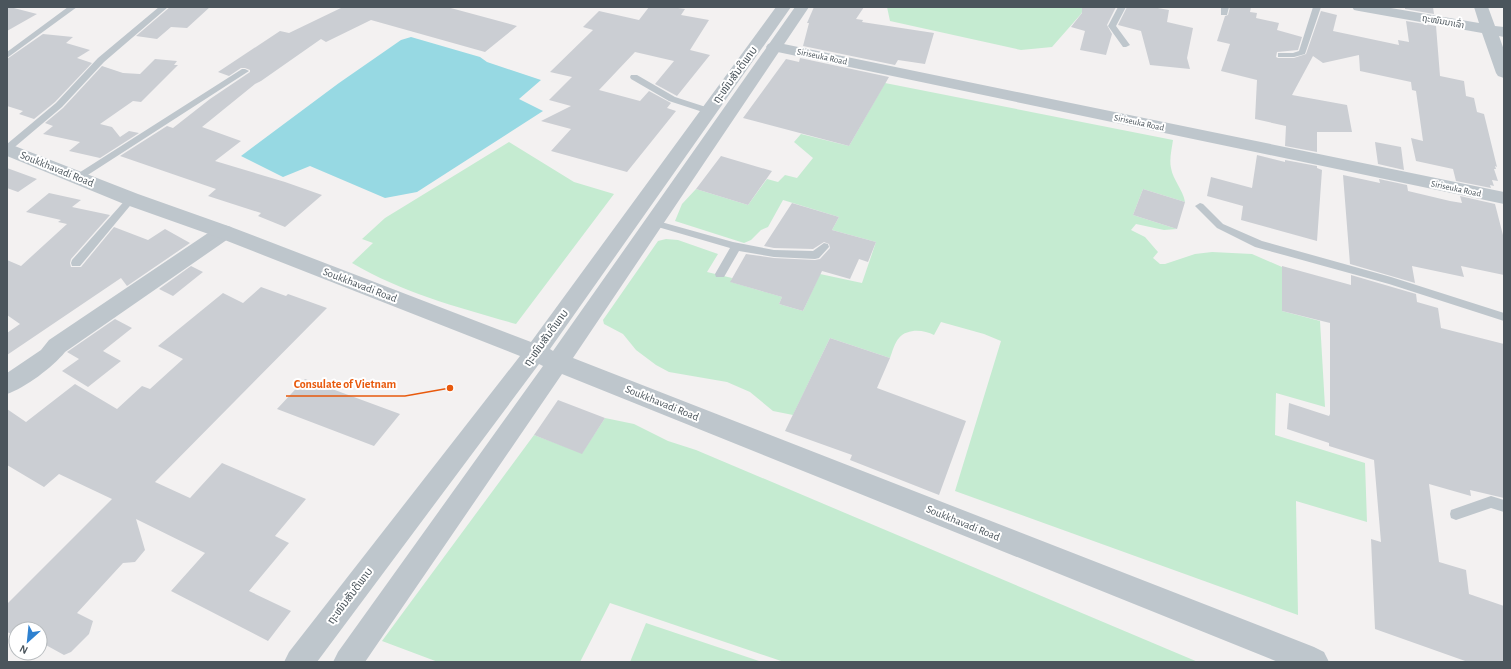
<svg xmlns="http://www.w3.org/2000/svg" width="1511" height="669" font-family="'Alegreya Sans','Noto Sans Lao',sans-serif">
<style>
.green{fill:#c5ebd1}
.water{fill:#97d9e3}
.building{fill:#cbced3}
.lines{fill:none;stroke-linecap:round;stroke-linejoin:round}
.service{fill:#bec6cc;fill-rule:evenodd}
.minor{fill:#bec6cc;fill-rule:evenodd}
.tertiary{fill:#bec6cc;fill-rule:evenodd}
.labels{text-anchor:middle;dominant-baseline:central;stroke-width:4;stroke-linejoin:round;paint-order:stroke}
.far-street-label{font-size:9px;fill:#4b555c;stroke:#fff}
.street-label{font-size:11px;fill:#4b555c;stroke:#fff}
.leader{fill:none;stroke:#e8590c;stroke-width:1.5}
.callout-dot{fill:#e8590c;stroke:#fff;stroke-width:1.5}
.callout-label{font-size:12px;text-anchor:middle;font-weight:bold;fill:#e8590c;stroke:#fff;stroke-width:4;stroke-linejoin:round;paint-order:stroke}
</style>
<rect width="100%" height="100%" fill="#f3f1f1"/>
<!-- green -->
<path class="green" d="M887,7H1085L1081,14L1052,47L1021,50L890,21Z
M885,83L1173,140C1172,148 1169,159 1171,168C1173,180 1183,190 1185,202L1143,189L1133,215L1177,229L1164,230L1136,224L1131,230L1145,237L1158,252L1153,258L1160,264H1165L1195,254L1212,252L1252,254L1282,267V311L1320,321L1325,407L1276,393L1275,435L1365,463L1367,522L1296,501L1298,615L955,491L1001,341L984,334L941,322L934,335C924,330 908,328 899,338C895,342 892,352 890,358L830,338L793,415L773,411L750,392L727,382L669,372L656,365L636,350L623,334L604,324L603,320L658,241L666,239L678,240L718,254L707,272L732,278L731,282L782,297L779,304L803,311L820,274L862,283L876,242L832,230L839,217L783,200L768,227L761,230L751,240L744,243L675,221L682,204L696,189L748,205L767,179L778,182L785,175L797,178L813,158L794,142L801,134L849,146Z
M509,142L574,182L614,194L516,324C460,308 403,293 352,263L373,243L362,239L385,218Z
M605,418L634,424L668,441L696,450L1198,662H784L610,603L580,662H438L382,641L534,435L582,453Z
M646,623L762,662H630Z"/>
<!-- water -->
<path class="water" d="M411,37L480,57L487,62L541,80L519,99L543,111L417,192L385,198L310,166L283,177L241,156L339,83L401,40Z"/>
<!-- building -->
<path class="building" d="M7,7H10L37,14L7,31Z
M170,7H210L187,28L171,27L157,39L136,36Z
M343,7H447L517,26L485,52L371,20L326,42L321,39L261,81L255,84L202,127L241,141L215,161L285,182L322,195L285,227L258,216L261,213L208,196L216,189L120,156L167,126L173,128L210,99L250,72V70L245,68H241L229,76L218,72L280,31L289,33Z
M649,7H671L685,9L681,15L709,20L690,50L710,55L677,96L655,84L674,61L635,52L599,90L640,101L649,91L671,103L667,108L676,111L627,172L551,151L571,129L541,121L571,106L549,100L572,77L550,72L593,30L583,27L599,11L639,20Z
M814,7H864L856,19L863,20L862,22L934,33L925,64L898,60L895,65L803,46L809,23H807Z
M1082,7H1116L1107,25L1112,34L1106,55L1080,50L1085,31L1071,27L1082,13Z
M1127,7H1152L1169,10L1167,22L1193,28L1187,58L1190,69L1150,65L1141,31L1118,25Z
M1230,7H1251L1250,12L1257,13L1256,18L1279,23L1277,30L1302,37L1298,50L1277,52L1276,57L1278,58H1294L1306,54L1321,11L1337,15L1333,31L1399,45L1398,40L1409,42L1406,21L1436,26L1440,76L1464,81L1466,96L1474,98L1477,112L1484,114L1497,167L1495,166L1496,169H1494L1498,181L1492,180L1494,186L1490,185L1491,188L1456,181L1453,169L1416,161L1411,138L1423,141L1416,91L1412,90L1411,82L1360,71L1359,55L1323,63L1313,56L1292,95L1347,105L1352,132H1317V152L1285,146L1286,126L1255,119L1257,80L1221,71L1230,44L1217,41L1225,16L1228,15Z
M1405,7H1433L1434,14L1405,9Z
M43,34L73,37L66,43L90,50L77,58L92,63L55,102L34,119L19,114L23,111L7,106V59Z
M800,58L889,77L849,146L743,118L786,59L799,62Z
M155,59L177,61L174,65H178L141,102L133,101L100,124L112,127L120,137L129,131L139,133L100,158L69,151L80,142L43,134L53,126L45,123L63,108L102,66L123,73L140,74Z
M1375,142L1401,147L1404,170L1378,164Z
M1257,155L1285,162V160L1317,166V168L1322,170L1317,241L1241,220L1243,206L1207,196L1211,177L1252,188Z
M721,156L772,171L748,205L696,189Z
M7,168L37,179L18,192L7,188Z
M1343,175L1380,183L1379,179L1407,185L1408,191L1450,201L1462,203L1460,196L1495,204L1504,239V275L1461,266L1464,277L1412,266L1415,283L1350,264Z
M1143,189L1185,202L1177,229L1133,215Z
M49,193L81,200L72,207L110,215L71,259L70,263L71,267H81L114,227L148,240L165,229L190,243L127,286L121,278L7,355V333L20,324L7,315V260L21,266L67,224L58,222L61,220L26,212Z
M792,203L839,217L832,230L876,242L868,262L859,259L850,279L822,271L803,311L779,304L782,297L730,282L746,254L774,258L815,260L820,259L830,248L829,244L824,242L813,249L774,248L764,246Z
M191,266L203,272L173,296L159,289Z
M1282,266L1351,285V275L1416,294L1417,302L1438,308L1441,328L1504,344V498L1470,490L1471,496L1429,484L1439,562L1466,570L1469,594L1504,606V662H1468L1375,629L1371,539L1381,542L1374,460L1329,446V443L1287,429L1289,403L1329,416L1330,414V323L1282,311Z
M261,287L286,296L288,294L327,308L155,482L190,498L222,463L306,499L275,536L289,543L249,591L291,611L268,641L171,591L205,553L136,519L145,550L135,562L123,563L77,613L93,621L89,634L71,652L64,655L44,644L40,648V629H16V636L7,632V604L112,499L59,474L44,487L7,465V409L26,422L75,384L117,409L142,386L150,389L183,359L158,346L223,293L243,303Z
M115,319L132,328L103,351L121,361L88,387L62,371L79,359L67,352Z
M830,338L890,358L877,388L966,421L939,495L850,460L852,455L785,431Z
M305,379L400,414L374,446L277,409Z
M558,400L605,418L582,454L534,435Z"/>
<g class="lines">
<!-- service -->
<path class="service" d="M68,7H77L7,58V52Z
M159,7H168L104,62L62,107L10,151L7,152V144L56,103L98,58Z
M1118,7H1126L1116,26L1130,45L1126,47H1123L1108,26Z
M1221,7H1229L1227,15H1221Z
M1313,7H1321L1305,54L1294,57H1278V53H1293L1299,51Z
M242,69H245L249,71L80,180H74L72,178L74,176Z
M631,75H637L675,97L712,109L713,111L709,114L669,101L631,79L630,77Z
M131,196L136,199L134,201L80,266H72L71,263L72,260L128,197Z
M1200,203L1203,204L1223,224L1262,241L1391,277L1504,313V321L1389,284L1255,247L1217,228L1195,206Z
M654,220L733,242L774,250L813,251L824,243L828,244L829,247L819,258L815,259L774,257L739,251L724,277H716L715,274L730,248L651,225L649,223L651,221Z
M1491,496L1504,500V512L1491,508L1456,520L1451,518L1450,514L1451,510Z"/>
<!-- minor -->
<path class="minor" d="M1352,7H1385L1479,23L1474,7H1488L1495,26L1504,27V37L1499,36L1504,50V78L1498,76L1496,73L1482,33L1359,11L1354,10Z
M774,42L1504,192V204L768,50L766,47L768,44Z
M224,225L231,227L234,232L231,237L65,352C53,367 25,388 7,394V373L41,350L49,340L217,227Z"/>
<!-- tertiary -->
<path class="tertiary" d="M776,7H791L550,349L553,351L795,7H809L573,358L1314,647L1324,652L1329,662H1278L562,374L365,662H333L338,652L543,366L539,364L317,662H284L289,652L520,356L217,237L124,204L7,156V143L138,194L231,227L531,342Z"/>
</g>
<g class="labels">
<!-- far-street labels -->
<g class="far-street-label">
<text transform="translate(1443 22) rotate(10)">ຖະໜົນນາເລົ່າ</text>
<text transform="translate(822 57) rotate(12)">Siriseuka Road</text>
<text transform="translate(1139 123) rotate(12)">Siriseuka Road</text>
<text transform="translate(1456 189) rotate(12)">Siriseuka Road</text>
</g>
<!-- street labels -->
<g class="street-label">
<text transform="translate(735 75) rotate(-54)">ຖະໜົນສັນຕິພາບ</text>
<text transform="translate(57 169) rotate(22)">Soukkhavadi Road</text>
<text transform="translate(360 285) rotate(21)">Soukkhavadi Road</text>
<text transform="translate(546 338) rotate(-54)">ຖະໜົນສັນຕິພາບ</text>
<text transform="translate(662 403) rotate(22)">Soukkhavadi Road</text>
<text transform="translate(963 523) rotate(22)">Soukkhavadi Road</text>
<text transform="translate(350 596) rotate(-53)">ຖະໜົນສັນຕິພາບ</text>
</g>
</g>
<!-- callouts -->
<path class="leader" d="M450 388L405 396H286"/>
<circle class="callout-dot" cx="450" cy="388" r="4"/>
<g class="callout-label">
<text x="345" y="388">Consulate of Vietnam</text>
</g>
<!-- border -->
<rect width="1511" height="669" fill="none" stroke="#4b555c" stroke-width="16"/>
<!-- north arrow -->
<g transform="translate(28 641) rotate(207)"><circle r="19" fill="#ffffff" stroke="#b7bbbe"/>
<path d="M0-3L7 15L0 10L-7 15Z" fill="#2e81d0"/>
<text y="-6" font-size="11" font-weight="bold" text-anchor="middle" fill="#4b555c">N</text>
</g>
</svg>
